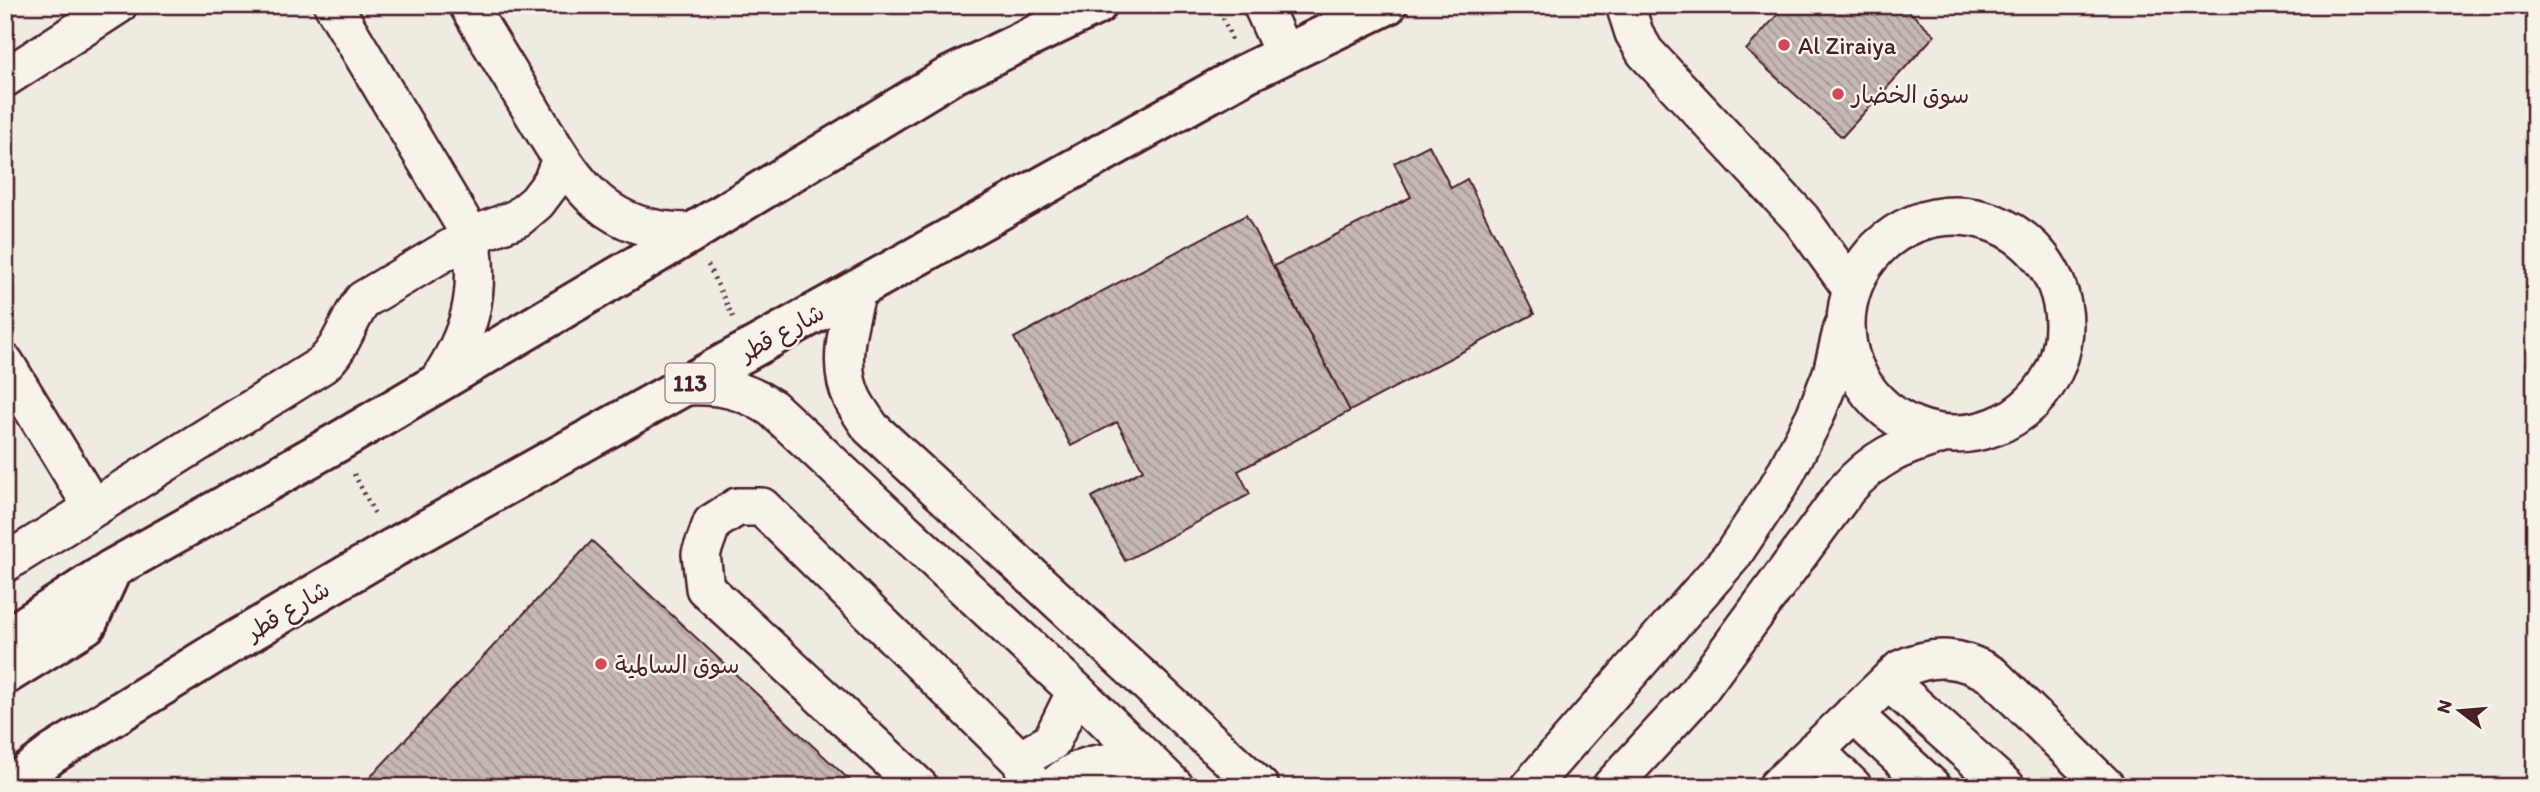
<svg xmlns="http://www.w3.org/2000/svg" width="2540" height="792" font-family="Itim,'Playpen Sans Arabic',sans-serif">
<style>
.building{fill:url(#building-back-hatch);stroke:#4a1f2b;stroke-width:2}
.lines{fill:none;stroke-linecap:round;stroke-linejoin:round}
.minor-casing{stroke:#4a1f2b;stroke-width:42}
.major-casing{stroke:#4a1f2b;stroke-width:44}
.path{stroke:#4a1f2b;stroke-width:4.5;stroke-dasharray:2 5;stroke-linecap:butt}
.minor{stroke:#f7f3e8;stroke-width:37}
.major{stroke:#f7f3e8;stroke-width:38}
.poi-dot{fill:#d1495b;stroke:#f7f3e8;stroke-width:2.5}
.labels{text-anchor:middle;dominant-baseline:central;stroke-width:5;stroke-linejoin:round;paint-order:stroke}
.shield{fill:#f7f3e8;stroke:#7e5f64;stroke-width:2}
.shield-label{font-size:23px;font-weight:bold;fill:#4a1f2b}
.poi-label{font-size:24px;fill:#4a1f2b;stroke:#f7f3e8;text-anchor:start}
.street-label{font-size:24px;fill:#4a1f2b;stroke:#f7f3e8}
</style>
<defs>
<pattern id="building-back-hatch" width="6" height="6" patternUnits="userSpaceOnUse" patternTransform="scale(1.75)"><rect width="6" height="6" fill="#c6b8b3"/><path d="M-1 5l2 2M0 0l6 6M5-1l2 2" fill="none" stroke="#a39592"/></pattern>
</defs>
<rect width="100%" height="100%" fill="#f0ebe0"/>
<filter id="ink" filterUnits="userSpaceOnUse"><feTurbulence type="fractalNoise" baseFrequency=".0143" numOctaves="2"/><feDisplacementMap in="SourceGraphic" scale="14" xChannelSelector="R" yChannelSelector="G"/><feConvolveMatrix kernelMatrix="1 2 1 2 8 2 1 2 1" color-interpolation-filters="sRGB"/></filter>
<g filter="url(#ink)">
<!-- building -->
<path class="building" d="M1786,5H1902L1935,35L1842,137L1746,50Z
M1429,145L1451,188L1467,179L1534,314L1350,411L1274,266L1411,197L1394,163Z
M1246,215L1350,411L1238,471L1250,494L1125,561L1092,497L1143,470L1117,422L1071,446L1014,338Z
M592,541L857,787H361Z"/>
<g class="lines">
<defs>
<path id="minor" d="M333,5L471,236C481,294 470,334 438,382
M468,5C489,41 511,76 532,111C575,182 601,233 693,232
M1262,5L1284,54
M1625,5L1634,33L1645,52L1801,219L1851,288
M5,78L118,5
M1846 325a109 109 0 1 1 218 0a109 109 0 1 1-218 0Z
M857,291C848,324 836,367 853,400C858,410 865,419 871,428L1260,787
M5,363L93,508
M685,386C719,384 744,390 772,408L1076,691L1175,787
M5,563L322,365C343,347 347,321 363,300L471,236L518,218L537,202L552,182L561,159
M1888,681L2006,787
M1853,714L1932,787
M1815,750L1853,787
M1020,760L1051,742L1076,691
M919,787L705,588L701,554L712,523L737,507H762L1020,760L1033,787
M1054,787C1083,759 1117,759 1153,767
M1529,787L1732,556L1781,482L1815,416L1832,373L1843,327
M1611,787L1694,697L1846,490C1874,458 1899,447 1940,435
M1777,787L1901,669C1934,654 1961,656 1992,675L2106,787"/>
<path id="major" d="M5,639L112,569L338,442L693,232L950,76L1097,5
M5,675L87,624L112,569
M9,787L52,754L228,645L393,548L1246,73L1387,5"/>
</defs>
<!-- minor casing -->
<use href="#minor" class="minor-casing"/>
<!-- major casing -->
<use href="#major" class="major-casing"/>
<!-- path -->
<path class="path" d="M1218,5L1232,40
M708,265L733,317
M354,474L376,516"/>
<!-- minor -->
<use href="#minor" class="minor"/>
<!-- major -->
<use href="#major" class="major"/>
</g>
</g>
<!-- markers -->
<g class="poi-dot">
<circle cx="1784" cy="45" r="7"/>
<circle cx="1838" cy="94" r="7"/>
<circle cx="601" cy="664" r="7"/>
</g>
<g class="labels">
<!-- shield labels -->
<rect class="shield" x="665.5" y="363.5" width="49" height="39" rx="5"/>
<g class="shield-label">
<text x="690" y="383">113</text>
</g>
<!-- poi labels -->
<g class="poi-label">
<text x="1798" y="45">Al Ziraiya</text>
<text x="1852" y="94">سوق الخضار</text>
<text x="615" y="664">سوق السالمية</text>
</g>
<!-- street labels -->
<g class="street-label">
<text transform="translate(782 332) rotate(-29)">شارع قطر</text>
<text transform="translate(288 610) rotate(-31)">شارع قطر</text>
</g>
</g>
<!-- margin -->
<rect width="2540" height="792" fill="none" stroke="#f7f3e8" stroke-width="28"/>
<rect x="14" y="14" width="2512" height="764" fill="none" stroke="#4a1f2b" stroke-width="2.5" filter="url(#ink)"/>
<!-- north arrow -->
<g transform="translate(2460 711) rotate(286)" stroke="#f7f3e8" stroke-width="5" paint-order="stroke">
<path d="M0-5L12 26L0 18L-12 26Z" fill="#4a1f2b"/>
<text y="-10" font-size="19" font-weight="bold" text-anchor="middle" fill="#4a1f2b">N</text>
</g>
</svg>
